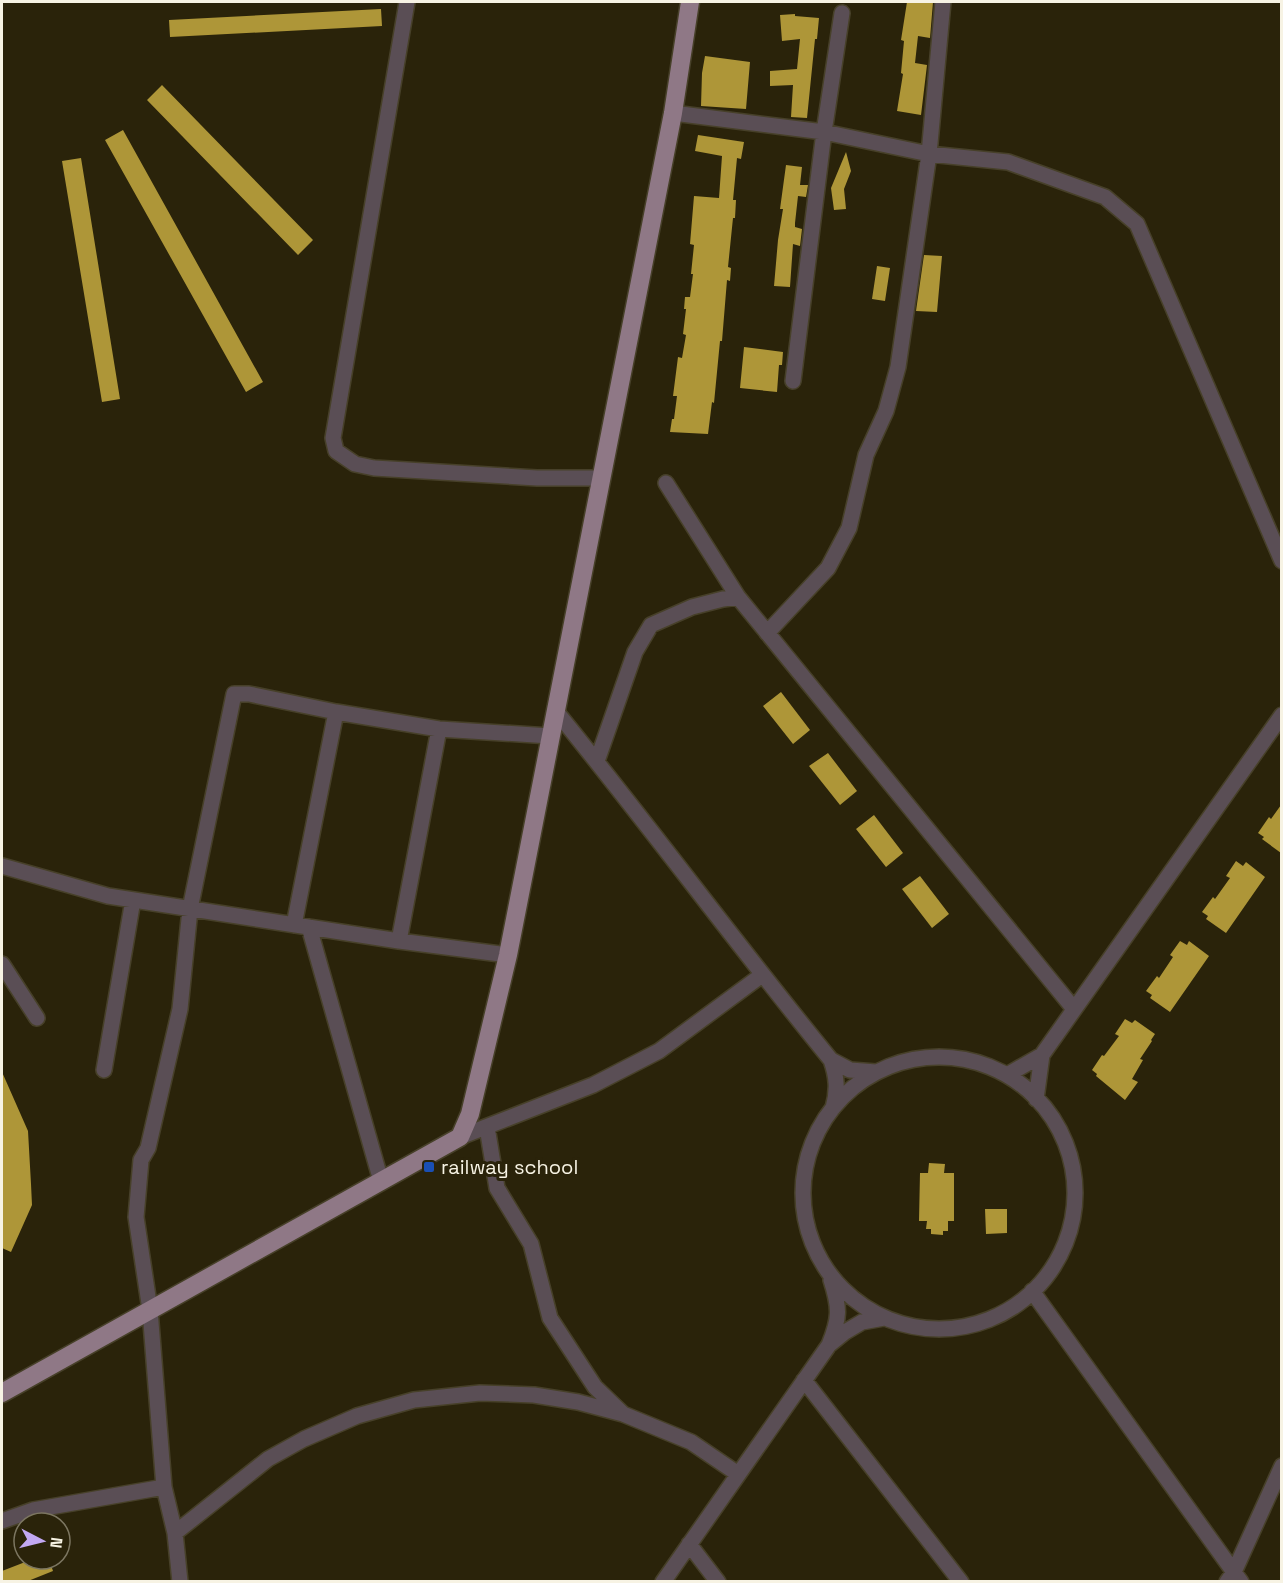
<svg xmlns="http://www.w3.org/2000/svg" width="1283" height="1583" font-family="'Space Grotesk',sans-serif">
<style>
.building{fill:#ae9638}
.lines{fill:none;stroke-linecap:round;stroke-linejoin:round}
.minor-casing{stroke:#474029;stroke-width:18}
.major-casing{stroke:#474029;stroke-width:21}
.minor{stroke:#5a4e55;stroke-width:15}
.major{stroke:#8f7886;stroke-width:18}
.transit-dot{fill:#1a4fb4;stroke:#2a230a;stroke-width:2}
.labels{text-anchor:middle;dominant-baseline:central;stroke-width:6;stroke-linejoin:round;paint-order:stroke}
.poi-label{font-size:20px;fill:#f7f3e4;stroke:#2a230a;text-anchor:start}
</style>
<rect width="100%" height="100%" fill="#2a230a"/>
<!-- building -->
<path class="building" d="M907,2H933L930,38L918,36L915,63L927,65L921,115L897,111L903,74L901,73L904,41L901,40Z
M381,9L382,26L170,37L169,20Z
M795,14V16L819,18L817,39H815L807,118L791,117L793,85L770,86V71L797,69L800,39L782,41L780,15Z
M705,56L750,62L746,109L701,106L702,73Z
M162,85L313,240L298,255L147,100Z
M123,130L263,382L246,392L105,140Z
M698,135L744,142L741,159L737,158L733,200H736L735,218H733L728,267L731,268L730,281L727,280L722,341H720L714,403L712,402L708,434L670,432L672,419H674L677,396H673L678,357L682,358L686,335L683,334L686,309H684L685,297H690L693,274H691L694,245L690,244L694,196L719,198L722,156L695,151Z
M846,152L851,171L844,189L846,209L834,210L831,188Z
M81,158L120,399L102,402L62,161Z
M786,165L802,167L800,185H808L806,197L798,196L795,223V227L802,229L800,246L793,244L790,287L774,286L778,240L783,209H780Z
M924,255L942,256L937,312L916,311Z
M877,266L890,268L885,301L872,299Z
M744,347L783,352L782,365H779L777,392L740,388Z
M781,692L810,730L793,744L763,706Z
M828,753L857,791L840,805L809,766Z
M1281,805V853L1262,839L1264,837L1258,833L1269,817L1271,819Z
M874,815L903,853L886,867L856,829Z
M1236,861L1243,866L1246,862L1265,877L1226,933L1206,919L1208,916L1202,912L1213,897L1215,899L1230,878L1226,876Z
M920,876L949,914L932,928L902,889Z
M1180,941L1187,945L1189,941L1209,956L1170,1012L1150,998L1152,995L1146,991L1157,976L1159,978L1173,957L1170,955Z
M1125,1019L1132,1023L1135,1020L1155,1034L1151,1040L1152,1041L1140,1059L1143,1060L1132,1079L1138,1082L1125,1100L1096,1076L1097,1074L1092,1070L1102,1055L1104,1056L1119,1036L1115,1034Z
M2,1072L28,1131L31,1184L32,1205L11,1252L2,1248Z
M929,1163L945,1164L944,1173H954V1221H948V1231H943V1235L931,1234V1229H926L927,1221H919L920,1173H928Z
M985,1209H1007V1233L986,1234Z
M33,1559H49L53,1571L28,1581H2V1571Z"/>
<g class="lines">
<defs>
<path id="minor" d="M407,2L333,438L336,451L355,464L374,468L537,478H601
M673,113L824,132L929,154L1008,162L1105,197L1137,224L1282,561
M793,381L824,132L842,13
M666,483L738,597L1074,1009
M767,633L828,568L849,528L866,455L886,411L898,367L929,154L943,2
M555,710C649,825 737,945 831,1060C837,1077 838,1090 833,1108
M550,736L439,729L336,712L249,694H234L190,909L180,1009L148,1148L141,1160L136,1217L150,1310L164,1487L175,1533L268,1459L304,1439L357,1416L414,1400L480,1393L534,1395L578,1402L623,1414L691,1442L738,1474
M597,761L635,652L651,625L692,607L723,599L738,597
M2,866L108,896L399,941L508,955
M294,925L336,712
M309,927L381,1181
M399,941L439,729
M2,964L37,1018
M803 1193a136 136 0 1 1 272 0a136 136 0 1 1-272 0Z
M831,1060L850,1070L876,1072
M104,1070L133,900
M1007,1075L1042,1055L1282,715
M1036,1099L1042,1055
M487,1127L497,1188L531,1244L550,1318L595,1387L622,1413
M460,1137L593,1085L659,1051L762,975
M1032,1291L1241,1582
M829,1345L845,1332L862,1322L884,1318
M804,1380L961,1582
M2,1521L33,1510L164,1487
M175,1533L180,1582
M689,1544L718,1582
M663,1582L829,1345C840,1318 840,1308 831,1280
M1227,1582L1234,1572L1282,1466"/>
<path id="major" d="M2,1393L460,1137L470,1114L508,955L673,113L690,2"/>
</defs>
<!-- minor casing -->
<use href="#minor" class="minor-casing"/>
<!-- major casing -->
<use href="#major" class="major-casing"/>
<!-- minor -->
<use href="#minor" class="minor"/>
<!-- major -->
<use href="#major" class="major"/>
</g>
<!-- markers -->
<rect class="transit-dot" x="423" y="1161" width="12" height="12" rx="3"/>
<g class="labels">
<!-- poi labels -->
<g class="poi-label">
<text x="441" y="1167">railway school</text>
</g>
</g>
<!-- border -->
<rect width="1283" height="1583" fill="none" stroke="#f7f3e4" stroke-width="6"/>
<!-- north arrow -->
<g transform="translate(42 1541) rotate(97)"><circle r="28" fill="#2a230a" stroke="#7c7661" stroke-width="1.5"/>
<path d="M0-4.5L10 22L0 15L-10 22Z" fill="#c2a8f3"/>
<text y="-9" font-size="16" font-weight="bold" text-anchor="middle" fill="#f7f3e4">N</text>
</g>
</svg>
